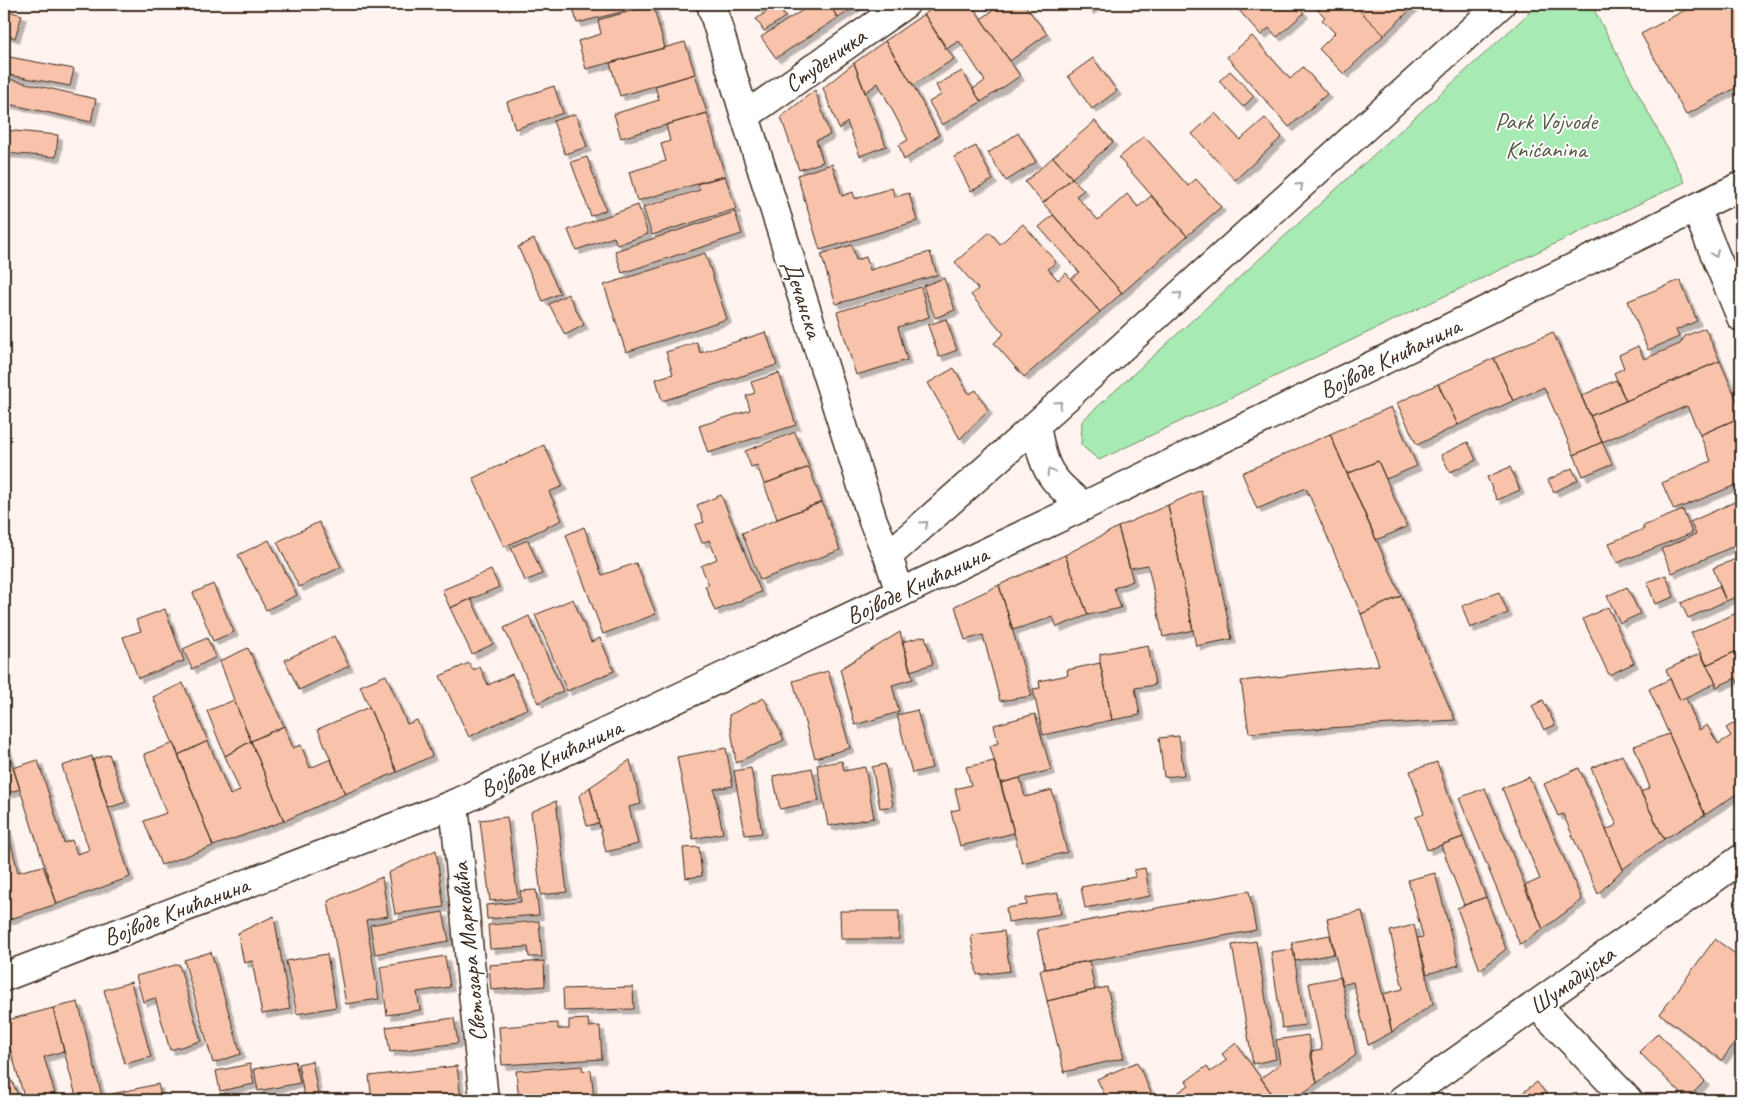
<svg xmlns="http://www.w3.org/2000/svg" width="1745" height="1104" font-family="Caveat,sans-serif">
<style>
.green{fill:#a8eab3;stroke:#728a68}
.building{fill:#f8c3aa;stroke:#3b2a1e;filter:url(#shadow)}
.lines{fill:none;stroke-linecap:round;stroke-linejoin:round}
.street-casing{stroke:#3b2a1e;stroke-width:31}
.secondary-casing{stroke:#3b2a1e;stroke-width:31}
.street{stroke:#fff;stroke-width:28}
.secondary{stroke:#fff;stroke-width:28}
.oneway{stroke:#a79f9a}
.labels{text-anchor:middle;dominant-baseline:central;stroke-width:4;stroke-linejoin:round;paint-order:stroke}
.street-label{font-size:24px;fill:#3b2a1e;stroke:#fff}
.park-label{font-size:24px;fill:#565a43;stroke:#fff}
</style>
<defs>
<filter id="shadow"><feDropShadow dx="4.5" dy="4.5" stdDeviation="0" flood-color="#0004"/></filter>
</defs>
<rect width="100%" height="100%" fill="#fef3ee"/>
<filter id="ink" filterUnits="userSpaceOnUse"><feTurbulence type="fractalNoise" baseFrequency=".02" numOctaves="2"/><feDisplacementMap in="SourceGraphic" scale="10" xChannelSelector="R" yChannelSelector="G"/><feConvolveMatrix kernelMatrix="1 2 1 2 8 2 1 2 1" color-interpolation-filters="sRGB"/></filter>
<g filter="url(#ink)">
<!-- green -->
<path class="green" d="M1539,4H1591L1685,182L1099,460L1081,445L1082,421Z"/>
<!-- building -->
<path class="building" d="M4,4H6L5,10L22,15L15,38L4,34Z
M572,4H654L577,23Z
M754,4H768L758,10Z
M812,4H829L838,18L776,58L761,37Z
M829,4H860L838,18Z
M940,4H971L1020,76L981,102L973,89L985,81L959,41L946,49L924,14Z
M995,4H1024L1047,34L1010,61L981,19L998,7Z
M1085,4H1099L1089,10Z
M1243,4H1296L1304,13L1277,37L1269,28L1261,35L1237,8Z
M1312,4H1353L1384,35L1344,74L1319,49L1335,33L1322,20L1325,17Z
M1353,4H1403L1410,10L1384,35Z
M1403,4H1417L1410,10Z
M1696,4H1741V85L1686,115L1641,34Z
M653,5L665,48L586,69L578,41L601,34L598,20Z
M777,5L785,17L764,31L756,19Z
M924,14L954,59L913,85L885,41Z
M1252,36L1290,79L1303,67L1327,94L1289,127L1227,57Z
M885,41L913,85L939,135L904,160L899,145L908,140L878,83L865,93L854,63Z
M685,42L695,74L620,96L610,63Z
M4,56L74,69L70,86L4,74Z
M1093,58L1117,91L1092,109L1068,76Z
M854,63L886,146L860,156L847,122L839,129L823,88Z
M962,71L981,102L942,125L929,102L941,95L936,85Z
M1230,71L1254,96L1243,107L1219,81Z
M695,74L707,113L621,138L614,114L659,100L655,86Z
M4,78L96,99L91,122L4,103Z
M554,86L563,113L515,129L507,102Z
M815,90L830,135L816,140L823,162L799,170L781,117Z
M707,113L725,176L637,201L629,172L666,161L661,144L670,141L666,125Z
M1215,113L1240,140L1265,118L1282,137L1235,180L1192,134Z
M576,114L587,147L565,154L553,121Z
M1095,121L1113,142L1072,178L1053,157Z
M4,130L58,135L56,157L4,153Z
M1018,133L1036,162L1006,181L988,153Z
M1144,136L1188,186L1196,179L1221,207L1187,236L1119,158Z
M976,146L993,180L971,191L954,157Z
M587,157L606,210L591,216L571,162Z
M1053,157L1072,178L1043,203L1025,182Z
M832,164L842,196L853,192L855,199L892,188L895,197L909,193L917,221L820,250L797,175Z
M725,176L736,209L652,235L643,207L700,190L697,183Z
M1072,178L1084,190L1076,196L1098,220L1127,194L1138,207L1151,196L1187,236L1122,293L1043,203Z
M638,205L648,234L617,245L614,237L576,250L568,230Z
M735,212L742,234L622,273L615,251Z
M1053,215L1122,293L1100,312L1071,279L1079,272L1039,227Z
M1023,224L1056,262L1048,269L1058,280L1066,273L1100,312L1024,377L994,343L1004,334L971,295L978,289L955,262L990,232L1000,244Z
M534,239L560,293L543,301L518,247Z
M852,245L856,260L866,257L870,270L930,252L937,275L836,304L821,254Z
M705,253L727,319L626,352L604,285Z
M944,278L955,310L935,318L923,286Z
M1680,280L1697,321L1676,330L1679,337L1648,350L1628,301Z
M921,287L929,317L898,327L907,360L856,375L837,312Z
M568,294L584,325L565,335L549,304Z
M946,319L957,350L939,357L928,325Z
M1705,328L1720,361L1626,401L1614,373L1624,368L1619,355L1638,346L1644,359L1680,344L1685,336Z
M766,332L777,365L662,401L656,379L673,374L666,352L697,342L700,353Z
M1553,332L1602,442L1574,455L1544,387L1513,401L1494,358Z
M1494,358L1513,401L1458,425L1438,384Z
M1720,361L1741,410V417L1700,435L1687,406L1602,442L1590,416Z
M954,368L969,394L976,390L988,410L960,439L928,383Z
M779,373L796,425L708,453L699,426L750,410L746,396L755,393L751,382Z
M1616,380L1626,401L1590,416L1581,396Z
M1438,384L1458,425L1417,445L1397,403Z
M1391,407L1417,466L1386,479L1378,461L1347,474L1330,434Z
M1741,417V483L1674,510L1662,483L1711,461L1700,435Z
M795,432L809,467L764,484L757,465L751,467L745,451Z
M1330,434L1401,596L1361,614L1306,488L1257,509L1242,473Z
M1468,442L1476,460L1450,472L1441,455Z
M1602,442L1612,464L1583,476L1574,455Z
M544,445L563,486L549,492L562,520L504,547L473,478Z
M1378,461L1407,527L1376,540L1347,474Z
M809,467L822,502L777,519L764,484Z
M1510,467L1520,490L1497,500L1487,477Z
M1572,468L1578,480L1554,492L1548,480Z
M1201,490L1232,639L1196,646L1168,505Z
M721,495L761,592L715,611L705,586L709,585L701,566L717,559L709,540L702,543L695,525L704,522L697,505Z
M1741,499V543L1672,573L1661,549L1696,534L1690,522Z
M822,502L840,550L760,580L742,533Z
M1168,505L1193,630L1163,637L1148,565L1130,568L1118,527Z
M1683,510L1692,533L1617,563L1609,543L1644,529L1643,526Z
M319,522L341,567L299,587L277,542Z
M584,527L602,575L636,563L656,614L603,634L566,535Z
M1118,527L1133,581L1114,588L1121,608L1088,615L1065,555Z
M269,540L297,595L266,610L238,555Z
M528,540L542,574L525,581L511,547Z
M1065,555L1088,615L1057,627L1053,617L1013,630L999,585Z
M1741,557V595L1726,601L1713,568Z
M491,570L499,587L450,608L442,590Z
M1666,575L1674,597L1655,604L1647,582Z
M213,584L234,632L213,641L193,593Z
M999,585L1032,696L1000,701L983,635L965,640L955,606Z
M1719,586L1726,601L1688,618L1681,603Z
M1627,587L1640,614L1620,623L1607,596Z
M1499,592L1508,613L1470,628L1462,606Z
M1401,596L1455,720L1249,733L1241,681L1379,665L1361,614Z
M471,599L493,644L472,654L450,608Z
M573,599L591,642L600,638L614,671L567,691L535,615Z
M1608,607L1634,663L1609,675L1583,619Z
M165,609L184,661L138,678L123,637L141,631L136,620Z
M1741,611V649L1706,665L1691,633Z
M529,616L563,691L538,703L504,628Z
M900,632L913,679L892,685L899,712L855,725L840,669Z
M334,636L349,666L299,690L285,660Z
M925,636L933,664L910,671L902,642Z
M207,638L216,657L192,669L183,649Z
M1148,645L1155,685L1135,688L1140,715L1112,720L1100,663V654Z
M248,648L284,726L251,741L234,700L220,661Z
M1741,649V690L1736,678L1716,687V683L1706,665Z
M1701,653L1716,683L1680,700L1666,670Z
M469,663L473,670L480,667L488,685L512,674L528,708L469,737L440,676Z
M1100,663L1112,720L1043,735L1033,689L1040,688L1039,681L1068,675L1067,670Z
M828,671L850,748L815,758L793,681Z
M386,675L407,724L417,720L432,756L397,772L360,686Z
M1670,679L1680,700L1686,698L1699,730L1707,725L1718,744L1731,736L1726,728L1741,719V791L1705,815L1649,689Z
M183,683L208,741L178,755L153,697Z
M764,698L784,740L736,763L729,715Z
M234,700L251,741L225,756L207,711Z
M1543,700L1555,725L1544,730L1532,706Z
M369,707L397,772L345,794L318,729Z
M917,710L932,768L912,773L897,715Z
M1035,714L1051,770L1001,783L990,746L998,743L994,725Z
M284,726L293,748L301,745L310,768L331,759L345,794L284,821L251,741Z
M1669,734L1705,815L1664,839L1641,792L1650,788L1634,746Z
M1179,736L1184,775L1164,777L1159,738Z
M4,738L20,789L4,794Z
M208,741L230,795L240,791L225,756L251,741L284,821L213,846L178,755Z
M174,743L213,846L161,865L144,821L166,813L144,754Z
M726,748L733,786L714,789L723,833L693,839L677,757Z
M109,754L126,802L108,808L92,760Z
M1622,755L1664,839L1623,869L1606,830L1617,825L1591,768Z
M92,756L130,877L57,904L13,768L38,760L64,843L72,840L77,854L89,850L62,766Z
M630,760L641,804L629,807L638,844L606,852L590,787Z
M842,761L844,771L865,767L874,818L828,826L817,765Z
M994,761L1014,833L960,846L951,811L960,809L955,789L971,785L966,767Z
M1437,762L1463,837L1427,850L1416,817L1424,814L1410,771Z
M885,764L893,806L880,808L872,767Z
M751,768L762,833L745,835L734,771Z
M812,768L819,801L780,809L773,776Z
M1579,768L1623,869L1598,894L1563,814L1558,816L1544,784Z
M1529,777L1582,900L1543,929L1524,886L1540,879L1502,788Z
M1020,778L1025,797L1052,790L1067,852L1022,863L1001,783Z
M590,787L599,823L587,826L579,796Z
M1485,788L1543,929L1520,945L1459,798Z
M556,801L567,892L541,895L531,812Z
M4,816L18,872L43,866L57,904L4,921Z
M507,817L518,898L490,901L480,820Z
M1463,837L1486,897L1464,905L1441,845Z
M699,847L702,876L686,878L683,848Z
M436,850L444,907L395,914L388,873Z
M1145,868L1150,896L1085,908L1081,887L1135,877L1134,870Z
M1435,873L1459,965L1427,974L1417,938L1423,937L1408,880Z
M382,877L388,916L366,920L379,999L346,1004L328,901Z
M536,890L539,915L487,919L486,905L521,902L520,891Z
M1249,891L1256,930L1045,969L1037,930Z
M1058,893L1061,914L1008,922L1006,908L1027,905L1026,898Z
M1486,897L1506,949L1480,970L1457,908Z
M840,911H899V939H841Z
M1362,911L1392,1032L1368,1045L1353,982L1342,985L1327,919Z
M443,912L449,941L375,954L370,925Z
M274,916L290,1009L262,1014L252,961L244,963L238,933Z
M539,921L542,957H529L528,947L490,949L488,925Z
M1414,925L1433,1004L1392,1032L1383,994L1403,989L1390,931Z
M1004,931L1010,971L977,975L971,935Z
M1330,935L1334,954L1295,961L1292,942Z
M1715,939L1741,958V1034L1722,1060L1660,1014Z
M1256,941L1276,1059L1253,1064L1232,945Z
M1293,949L1305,1025L1282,1028L1271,952Z
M211,952L241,1054L213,1063L184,960Z
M327,954L336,1007L297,1014L286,961Z
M445,956L450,987L417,992L420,1010L387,1015L380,967Z
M544,961L545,986L491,990L489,965Z
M1089,961L1095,990L1047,1001L1040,970Z
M179,964L201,1041L170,1050L155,998L143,1002L136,976Z
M1341,977L1356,1055L1317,1083L1310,1052L1322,1050L1309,983Z
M131,982L151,1057L125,1064L104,990Z
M633,987L634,1009L564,1011L563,989Z
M1107,987L1124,1058L1064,1072L1047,1001Z
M78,1002L103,1100H77L64,1051L53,1008Z
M53,1008L64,1051L44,1057L55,1094L42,1098V1100H25L4,1027V1021Z
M454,1018L458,1043L390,1052L386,1027Z
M588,1019L589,1027L600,1026L602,1059L502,1065L499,1027L558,1023V1029H569V1020Z
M1658,1033L1705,1081L1687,1099L1639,1052Z
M1308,1035L1317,1083L1293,1100H1276L1261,1078L1280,1064L1276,1040Z
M1236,1043L1276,1100H1171L1170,1098L1189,1085L1186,1081L1207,1066L1210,1072L1227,1060L1222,1054Z
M295,1061L300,1083L258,1091L254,1069Z
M312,1061L319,1100H305L298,1064Z
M1137,1062L1152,1095L1141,1100H1107L1097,1079Z
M250,1064L254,1084L220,1091L216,1071Z
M457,1066L461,1100H372L369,1076Z
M582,1066L583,1071L591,1070L594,1100H519L516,1071Z
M12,1081L20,1100H4V1084Z
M1537,1082L1551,1100H1513Z
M158,1084L162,1100H113L112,1094Z
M1045,1094L1047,1100H1027Z"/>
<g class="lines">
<defs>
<path id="street" d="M711,4L745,116L873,521L888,556L900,593
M745,116L905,4
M1696,209L1741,317
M1036,425C1043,468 1049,480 1084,506
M888,556L1036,425L1501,4
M454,804L484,1100
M1537,1005L1628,1100
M1402,1100L1741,859"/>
<path id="secondary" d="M4,977L454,804L1084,506L1741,186"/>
</defs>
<!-- street casing -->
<use href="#street" class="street-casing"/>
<!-- secondary casing -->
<use href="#secondary" class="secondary-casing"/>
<!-- street -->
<use href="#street" class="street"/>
<!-- secondary -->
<use href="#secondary" class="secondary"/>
</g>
<!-- one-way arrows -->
<defs><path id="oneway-chevron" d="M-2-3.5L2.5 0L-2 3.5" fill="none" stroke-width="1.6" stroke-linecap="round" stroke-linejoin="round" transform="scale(1.25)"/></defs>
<g class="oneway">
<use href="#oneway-chevron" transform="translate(1300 186) rotate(-42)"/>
<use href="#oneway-chevron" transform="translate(1715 254) rotate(67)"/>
<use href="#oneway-chevron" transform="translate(1179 295) rotate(-42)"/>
<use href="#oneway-chevron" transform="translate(1059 404) rotate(-42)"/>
<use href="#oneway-chevron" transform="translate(1050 472) rotate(-121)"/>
<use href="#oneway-chevron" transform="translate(925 524) rotate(-42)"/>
</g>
</g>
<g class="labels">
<!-- street labels -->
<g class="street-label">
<text transform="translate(825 60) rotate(-35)">Студеничка</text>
<text transform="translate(803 299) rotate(72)">Дечанска</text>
<text transform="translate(1390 358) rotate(-26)">Војводе Книћанина</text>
<text transform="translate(917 585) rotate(-25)">Војводе Книћанина</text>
<text transform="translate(551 758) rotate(-25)">Војводе Книћанина</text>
<text transform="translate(176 911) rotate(-21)">Војводе Книћанина</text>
<text transform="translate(469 952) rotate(-96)">Светозара Марковића</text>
<text transform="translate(1572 980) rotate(-36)">Шумадијска</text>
</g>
<!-- park labels -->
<g class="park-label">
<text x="1546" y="121">Park Vojvode<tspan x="1546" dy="28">Knićanina</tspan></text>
</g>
</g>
<!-- margin -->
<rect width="1745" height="1104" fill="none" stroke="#fff" stroke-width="20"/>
<rect x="10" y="10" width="1725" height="1084" fill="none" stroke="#3b2a1e" stroke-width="2" filter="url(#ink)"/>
</svg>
